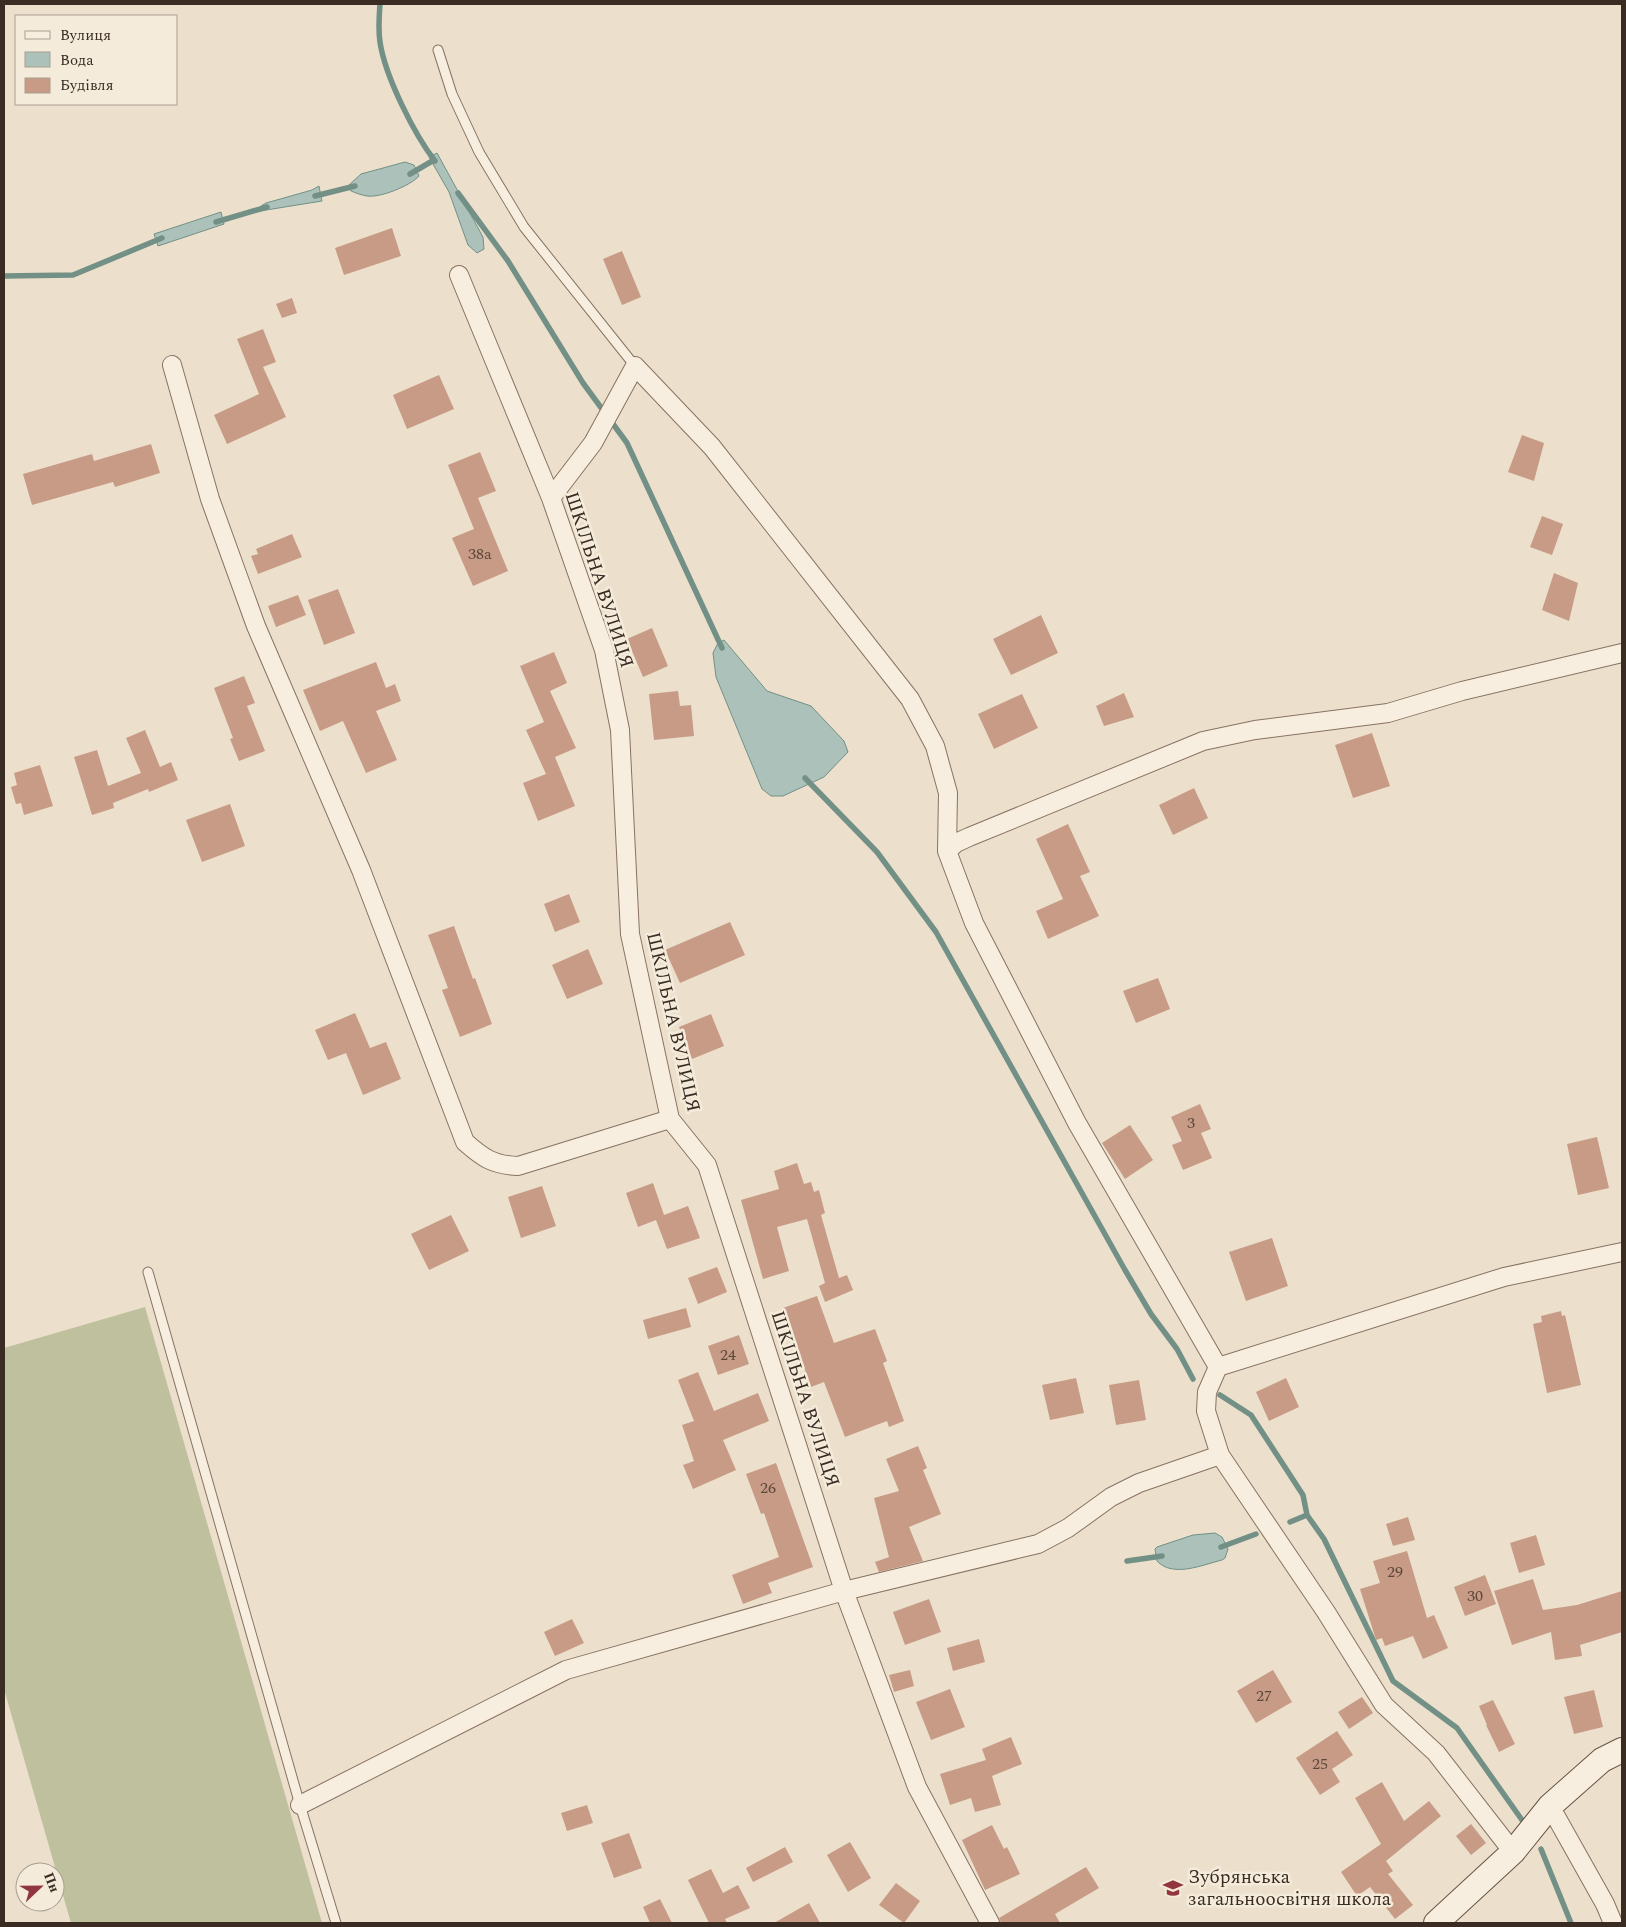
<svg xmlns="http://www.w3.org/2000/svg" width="1626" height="1927" font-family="Spectral,serif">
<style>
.cemetery{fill:#bfc09e}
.water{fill:#acc1b9;stroke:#729086}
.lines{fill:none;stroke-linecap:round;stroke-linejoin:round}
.stream{stroke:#729086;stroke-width:5.5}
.building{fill:#c79b85}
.lane-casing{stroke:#887261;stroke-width:11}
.street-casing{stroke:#887261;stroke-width:20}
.secondary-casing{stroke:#6a5444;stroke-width:26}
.lane{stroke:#f7eedf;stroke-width:9}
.street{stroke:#f7eedf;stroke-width:18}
.secondary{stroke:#f7eedf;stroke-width:24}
.labels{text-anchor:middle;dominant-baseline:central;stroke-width:5;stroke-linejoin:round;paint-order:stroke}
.number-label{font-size:16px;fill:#5d483c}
.street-label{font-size:19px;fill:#3a2c23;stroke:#f4ebdb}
.poi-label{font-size:19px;fill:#3a2c23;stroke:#f4ebdb;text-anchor:start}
</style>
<rect width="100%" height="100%" fill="#ece0cc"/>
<!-- cemetery -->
<path class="cemetery" d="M145,1307L322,1923H71L4,1689V1348Z"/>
<!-- water -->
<path class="water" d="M437,153L483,237L484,249L477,253L468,245L449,192L429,157Z
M405,162L414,165L419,176C410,186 380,198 367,196C361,195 356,193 351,191L348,186L361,174Z
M319,186L322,201L260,211L261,206L266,203L312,190Z
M221,212L224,224L158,246L154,234Z
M724,640L767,691L811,706L844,741L848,752L824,777L783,796H771L762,789L716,677L713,653L718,643Z
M1215,1533L1222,1537L1228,1549L1225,1558L1222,1560C1202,1565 1173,1578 1157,1561L1155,1549L1157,1547L1193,1535Z"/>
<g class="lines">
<!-- stream -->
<path class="stream" d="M380,4C379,17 378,29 380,42C385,76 414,134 435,161
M410,174L434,160
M458,193L508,261L583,383L627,443L722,648
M315,196L355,186
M216,222L267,207
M4,276L73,275L162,238
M805,778L877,852L936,932L1125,1270L1151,1314L1177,1349L1193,1379
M1220,1395L1251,1415L1303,1495L1307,1515L1324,1539L1393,1681L1457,1728L1522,1820
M1290,1522L1307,1515
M1221,1547L1256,1534
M1127,1561L1162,1556
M1541,1849L1571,1923"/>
</g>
<!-- building -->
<path class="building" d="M392,228L401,256L344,275L335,248Z
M622,251L641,297L622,305L603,259Z
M292,298L297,313L282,318L276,304Z
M263,329L276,362L263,367L286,417L227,444L214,415L259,394L237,339Z
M439,375L454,409L407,429L393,395Z
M1522,435L1544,443L1534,481L1508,472Z
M151,444L160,473L115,487L113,482L32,505L23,474L92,454L94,461Z
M480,452L496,491L478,498L508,571L473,586L452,538L474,529L448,465Z
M1542,516L1563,524L1552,555L1530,547Z
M292,534L302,557L258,574L251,556L258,554L256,549Z
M1554,573L1578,583L1569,621L1542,610Z
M338,589L355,633L324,645L308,600Z
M298,595L306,615L276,627L268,606Z
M1041,615L1058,653L1011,675L993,639Z
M652,628L668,666L643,677L627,639Z
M554,652L567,683L550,691L576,748L555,757L575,806L538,821L523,783L546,774L526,730L544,722L520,666Z
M376,662L386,688L395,684L401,701L376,711L397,760L366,773L343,721L320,731L303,690Z
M244,676L255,703L247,706L265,751L239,761L230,739L233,738L214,688Z
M678,691L680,706L691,705L694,736L654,740L649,694Z
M1124,693L1134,717L1104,726L1096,706Z
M1022,694L1038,728L994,749L978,714Z
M145,730L160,767L171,762L178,780L149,792L148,789L113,803L114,808L92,815L74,757L97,750L108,786L141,773L126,738Z
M1372,733L1390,786L1353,798L1335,745Z
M40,765L53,806L24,815L21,803L16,804L11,787L17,785L14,773Z
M1194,788L1208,818L1173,835L1159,805Z
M230,804L245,846L202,862L186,820Z
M1068,824L1090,872L1080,876L1099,916L1048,939L1036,911L1063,899L1036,839Z
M569,894L580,922L555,932L544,904Z
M730,922L745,955L680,983L665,950Z
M454,926L473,979L475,978L492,1024L460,1037L442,990L448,988L428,935Z
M588,949L603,984L567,999L552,965Z
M1158,978L1170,1009L1136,1023L1123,991Z
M355,1013L370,1048L386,1042L401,1079L363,1095L346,1053L328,1060L315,1030Z
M711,1014L724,1046L692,1059L679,1027Z
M1200,1104L1211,1129L1201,1133L1212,1158L1183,1170L1172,1145L1182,1141L1171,1117Z
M1130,1125L1153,1160L1125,1179L1102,1143Z
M1597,1137L1609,1188L1578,1195L1567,1144Z
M797,1163L804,1184L811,1182L814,1192L819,1190L825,1213L821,1215L839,1278L847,1275L853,1290L825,1302L819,1286L825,1283L807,1219L777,1227L789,1271L763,1279L741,1200L779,1189L774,1171Z
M653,1183L664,1215L688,1206L700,1238L667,1249L656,1220L638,1227L626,1193Z
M542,1186L556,1226L521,1238L508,1197Z
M451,1215L469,1251L429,1270L411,1234Z
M1272,1238L1288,1286L1246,1301L1229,1252Z
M717,1267L727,1292L698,1304L688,1278Z
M817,1296L834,1343L875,1329L887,1361L883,1363L904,1421L889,1427L887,1421L845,1437L824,1382L811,1387L783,1308Z
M686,1308L691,1327L648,1339L643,1320Z
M1561,1311L1562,1316L1565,1315L1581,1385L1547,1393L1533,1324L1542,1322L1541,1316Z
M739,1335L749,1364L718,1375L708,1346Z
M698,1372L714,1411L758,1393L769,1421L723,1440L736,1470L693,1489L683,1465L694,1461L682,1425L694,1421L678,1380Z
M1076,1378L1084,1413L1050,1420L1042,1385Z
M1286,1378L1299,1407L1269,1421L1256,1392Z
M1139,1380L1146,1420L1116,1425L1109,1385Z
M918,1446L927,1468L923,1470L941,1514L909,1527L923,1561L879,1572L875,1562L889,1557L874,1498L899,1491L886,1459Z
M776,1463L813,1567L768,1583L772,1593L743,1604L732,1575L779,1557L764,1513L761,1514L746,1474Z
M1408,1517L1415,1540L1393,1546L1386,1524Z
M1536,1535L1545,1565L1519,1573L1510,1543Z
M1407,1551L1427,1618L1434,1615L1448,1648L1423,1659L1413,1636L1385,1646L1382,1638L1376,1640L1360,1589L1380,1583L1373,1561Z
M1485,1575L1496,1604L1465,1616L1454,1587Z
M1533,1579L1543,1610L1577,1605L1622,1591V1632L1580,1645L1582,1656L1555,1660L1551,1632L1512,1645L1494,1591Z
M929,1599L941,1632L905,1645L893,1612Z
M572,1619L584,1643L555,1656L544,1632Z
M979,1639L985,1662L953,1671L947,1648Z
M910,1670L914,1686L894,1692L889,1675Z
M1273,1670L1292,1702L1256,1723L1237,1691Z
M950,1689L965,1727L931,1740L916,1702Z
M1594,1690L1603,1727L1574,1734L1564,1697Z
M1362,1697L1373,1713L1349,1729L1338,1712Z
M1493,1700L1515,1744L1499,1752L1486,1725H1487L1479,1706Z
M1337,1731L1353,1755L1332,1769L1340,1782L1320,1795L1296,1758Z
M1011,1737L1022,1764L992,1776L1001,1805L975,1812L971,1798L950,1805L940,1774L986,1760L982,1749Z
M1382,1782L1404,1821L1429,1801L1441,1816L1386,1861L1393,1871L1388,1874L1413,1905L1395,1919L1370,1887L1357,1896L1341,1872L1381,1844L1355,1798Z
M587,1805L593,1823L567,1831L561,1813Z
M1471,1824L1486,1843L1471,1855L1456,1836Z
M992,1825L1004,1849L1007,1847L1020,1874L985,1890L962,1840Z
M629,1833L642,1868L614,1878L601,1843Z
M850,1842L871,1878L848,1892L827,1855Z
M785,1847L793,1862L753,1882L746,1868Z
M1086,1867L1099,1888L1055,1914L1060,1923H1001L999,1918Z
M711,1869L723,1893L738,1885L750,1908L725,1919L727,1923H709L688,1880Z
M896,1883L920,1901L904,1923L879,1905Z
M660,1899L672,1923H650L643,1907Z
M809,1903L820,1923H774Z"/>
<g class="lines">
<defs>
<path id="lane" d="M438,50L452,94L479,152L524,227L635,366
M148,1272L300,1805L336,1923"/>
<path id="street" d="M459,275L551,498L604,650L620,730L630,934L670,1119L707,1165L844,1591L917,1787L990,1923
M172,365L210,499L256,626L361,870L465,1142C483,1158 493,1165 518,1166L670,1119
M551,498L593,443L635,366L712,447L910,699L935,746L948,793L947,851L974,923L1077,1123L1218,1367L1207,1392L1206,1411L1220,1455L1326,1612L1384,1705L1436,1753L1513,1852
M947,851L956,843L969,837L1203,741L1255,730L1388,713L1462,691L1622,653
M1218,1367L1504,1277L1622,1252
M300,1805L566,1670L844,1591L1038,1544L1068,1528L1111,1497L1139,1483L1220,1455
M1550,1806L1605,1904L1613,1923"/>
<path id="secondary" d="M1436,1923L1513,1852L1550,1806L1602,1760L1622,1750"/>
</defs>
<!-- lane casing -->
<use href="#lane" class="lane-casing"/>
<!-- street casing -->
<use href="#street" class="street-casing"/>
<!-- secondary casing -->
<use href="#secondary" class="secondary-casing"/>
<!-- lane -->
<use href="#lane" class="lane"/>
<!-- street -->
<use href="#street" class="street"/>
<!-- secondary -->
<use href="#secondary" class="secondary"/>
</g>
<!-- icons -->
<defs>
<symbol id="school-bare" viewBox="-9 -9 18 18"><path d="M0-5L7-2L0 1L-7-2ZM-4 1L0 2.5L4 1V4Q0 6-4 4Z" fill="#93353e" stroke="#f4ebdb" stroke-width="2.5" paint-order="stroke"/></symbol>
</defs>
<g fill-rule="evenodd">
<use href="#school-bare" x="1159" y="1874" width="28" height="28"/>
</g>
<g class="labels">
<!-- number labels -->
<g class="number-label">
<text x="480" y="554">38а</text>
<text x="1191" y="1123">3</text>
<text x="728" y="1355">24</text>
<text x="768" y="1488">26</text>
<text x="1395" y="1572">29</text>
<text x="1475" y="1596">30</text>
<text x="1264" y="1696">27</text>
<text x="1320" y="1764">25</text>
</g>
<!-- street labels -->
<g class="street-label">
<text transform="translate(599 580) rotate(72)">ШКІЛЬНА ВУЛИЦЯ</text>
<text transform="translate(673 1022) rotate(77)">ШКІЛЬНА ВУЛИЦЯ</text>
<text transform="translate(805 1399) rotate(72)">ШКІЛЬНА ВУЛИЦЯ</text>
</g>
<!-- poi labels -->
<g class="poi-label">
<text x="1188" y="1877">Зубрянська<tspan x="1188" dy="22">загальноосвітня школа</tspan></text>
</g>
</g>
<!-- border -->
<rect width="1626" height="1927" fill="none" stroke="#3a2c23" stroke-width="10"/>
<!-- legend -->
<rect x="15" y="15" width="162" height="90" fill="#f4ebdb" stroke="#aa9f91"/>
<rect x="25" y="31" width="25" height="8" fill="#f7eedf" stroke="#aa9f91"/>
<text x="60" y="40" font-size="15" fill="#3a2c23">Вулиця</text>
<rect x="25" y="52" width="25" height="15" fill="#acc1b9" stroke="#aa9f91"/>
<text x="60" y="65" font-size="15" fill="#3a2c23">Вода</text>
<rect x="25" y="78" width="25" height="15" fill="#c79b85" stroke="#aa9f91"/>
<text x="60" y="90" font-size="15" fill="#3a2c23">Будівля</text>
<!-- north arrow -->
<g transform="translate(40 1887) rotate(68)"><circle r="24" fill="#f4ebdb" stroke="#aa9f91"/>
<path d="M0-4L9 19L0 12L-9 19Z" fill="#93353e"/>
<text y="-8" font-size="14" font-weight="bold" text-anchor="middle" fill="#3a2c23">Пн</text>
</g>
</svg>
